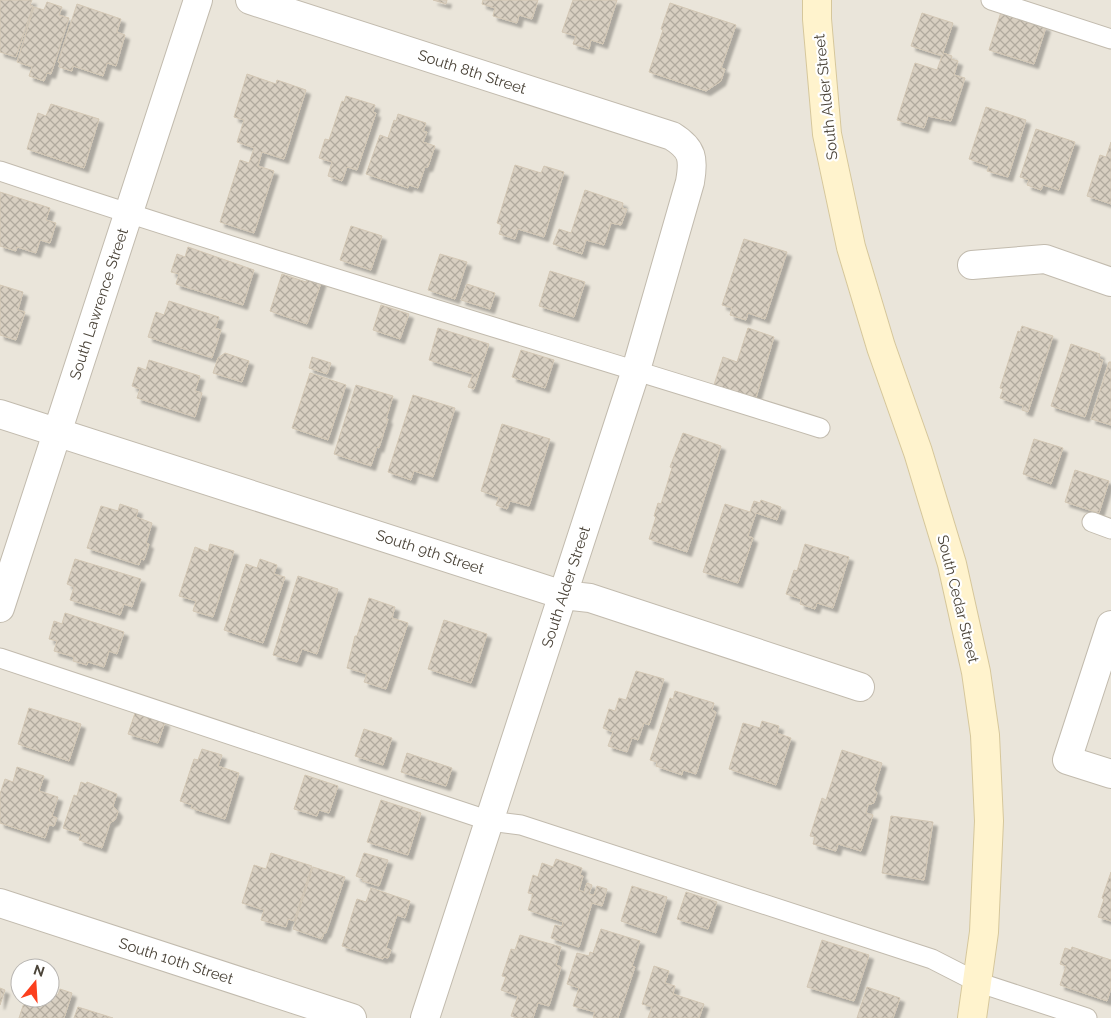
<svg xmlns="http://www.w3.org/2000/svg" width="1111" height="1018" font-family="Raleway,sans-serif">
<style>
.residential{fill:#eae5da;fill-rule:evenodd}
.building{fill:url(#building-cross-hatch);stroke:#d3c7b4;filter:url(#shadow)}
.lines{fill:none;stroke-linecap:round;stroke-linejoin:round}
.lane-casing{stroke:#c2bbae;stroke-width:21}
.street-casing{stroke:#c2bbae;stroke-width:30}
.secondary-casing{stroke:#d6c79b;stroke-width:30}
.lane{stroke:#fff;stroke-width:19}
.street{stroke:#fff;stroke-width:28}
.secondary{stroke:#fff3cd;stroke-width:28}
.labels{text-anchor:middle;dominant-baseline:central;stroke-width:4.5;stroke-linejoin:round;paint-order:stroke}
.street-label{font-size:15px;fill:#4b4439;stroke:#fff}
</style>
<defs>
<pattern id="building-cross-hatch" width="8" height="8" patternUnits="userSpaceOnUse" patternTransform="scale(1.25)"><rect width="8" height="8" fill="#d8cfc1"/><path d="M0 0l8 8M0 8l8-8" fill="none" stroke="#b1aa9e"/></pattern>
<filter id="shadow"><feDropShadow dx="4.5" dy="4.5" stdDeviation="1" flood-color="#0004"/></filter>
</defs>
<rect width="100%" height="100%" fill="#f6f3ec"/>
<!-- residential -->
<path class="residential" d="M0,0H1111V1018H0ZM20,968H50V998H20Z"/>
<!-- building -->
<path class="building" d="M0,0H32L30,5L33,6L16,57L0,52Z
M433,0H447L446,4Z
M483,0H538L532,19L519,15L517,23L493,16L495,8L482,4Z
M573,0H617L603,44L591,40L589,49L573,44L576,36L562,32Z
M47,2L62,7L59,15L69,18L51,74L47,73L44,81L29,76L32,67L17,62L34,7L44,10Z
M670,3L736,25L721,68L725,69L721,81L706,91L649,72L663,30L661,29Z
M77,4L121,19L117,32L125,35L116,66L107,63L103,76L73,66L72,71L59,67L60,63L58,62Z
M1001,12L1046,27L1034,64L989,50Z
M922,13L953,23L943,53L952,56L951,59L958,61L954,75L965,78L951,121L928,116L924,128L897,120L915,63L937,70L942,56L911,46Z
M247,74L276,84L277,80L306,90L284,159L262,152L258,166L274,171L254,233L220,222L240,160L249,163L254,148L237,142L244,120L234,117Z
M346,96L375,105L373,112L376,113L357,170L347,167L342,181L328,176L332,162L319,158L325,139L329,140L342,101L344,102Z
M51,104L99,119L84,168L27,149L38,113L46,116Z
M986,107L1026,120L1008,177L987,171L989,166L969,159Z
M398,114L426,123L423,131L427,132L423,142L435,146L428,167H425L418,188L409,185L408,188L366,174L380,135L388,138L394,120L396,121Z
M1036,129L1075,142L1059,190L1043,185L1041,190L1027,185L1029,180L1020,177Z
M1111,142V204L1087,196L1100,155L1106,157Z
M515,165L541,173L544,166L564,172L544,237L518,229L515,239L499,234L502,225L497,223Z
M585,190L623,203L622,208L627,209L621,225L611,223L604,245L586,240L582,254L553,244L559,229L571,233Z
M0,192L50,208L46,220L56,223L50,243L40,240L36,253L17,247L16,251L0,246Z
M351,226L382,236L371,270L340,260Z
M744,239L787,252L765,319L748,313L746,320L730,315L732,308L722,305Z
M188,247L254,270L243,305L176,284L179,274L171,272L177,254L185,257Z
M440,254L467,262L455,299L428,290Z
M550,271L585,282L574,317L539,306Z
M282,274L306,282L308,275L322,280L307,324L270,311Z
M467,284L495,293L490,309L461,300Z
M0,285L23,292L18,310L25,312L16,340L0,335Z
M169,301L219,317L215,328L221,330L212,358L148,337L156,312L164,315Z
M381,305L409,314L400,339L373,330Z
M1022,326L1053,336L1028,412L1022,410L1023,406L1000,398L1003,389L1000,388L1018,331L1020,332Z
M438,328L489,344L474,389L468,387L473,374L429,360Z
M748,328L774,337L755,401L713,388L723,357L737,362Z
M1071,344L1100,354L1099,359L1103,360L1085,417L1051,406Z
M521,350L554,360L545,388L512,377Z
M225,353L249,361L242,382L213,373L218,358Z
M312,357L331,363L327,374L309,368Z
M149,360L200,376L195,391L202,393L195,417L137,398L140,389L132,386L138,367L146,370Z
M1109,362H1111V425L1091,419Z
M310,373L346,385L328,440L292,428Z
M356,385L393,396L386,419H388L379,448L377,447L371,466L334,454Z
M413,395L455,408L433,477L414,471L411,480L388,472Z
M502,424L550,439L529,506L510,501L507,509L496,505L499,497L481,491Z
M683,433L721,446L687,552L649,539L656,517L654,516L658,503L661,504L672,468L670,467Z
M1034,439L1063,448L1051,484L1023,474Z
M1075,470L1109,481L1099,513L1065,502Z
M761,500L781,507L777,520L756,513L748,536L753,538L738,583L703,572L725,504L750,512L754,501L760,503Z
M120,504L138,510L136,517L152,523L146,543L149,544L144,560L141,559L139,565L87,548L101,506L118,511Z
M210,544L234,551L213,617L193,611L196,601L179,596L195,547L208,552Z
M805,544L849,557L833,608L817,603L815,609L800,604L801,599L786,594L794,570L797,571Z
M75,559L141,579L132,607L124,604L120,615L70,600L74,587L67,584Z
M260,559L277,565L274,574L285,577L263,643L224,630L246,564L257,568Z
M298,576L338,589L317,654L302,649L297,662L273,655Z
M369,598L395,607L392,618L408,623L386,689L364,682L367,674L347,668L355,636H357Z
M65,613L124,632L117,654L109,651L104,667L88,662L87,665L73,661L74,657L54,651L57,641L49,639L54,621L62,624Z
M444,620L487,634L471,683L428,669Z
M636,671L664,679L649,725L644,723L638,740L632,738L627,752L608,746L613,732L603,728L609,709L615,711L619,698L626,700Z
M675,691L714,703L712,710L716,712L696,774L683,770L682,775L656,766L657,762L650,760L670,698L673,699Z
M29,708L81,724L69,761L18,744Z
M135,713L165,722L158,743L128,734Z
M762,721L779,726L777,733L791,738L776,785L729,769L743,723L760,728Z
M364,729L392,738L383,765L355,756Z
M202,749L222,755L218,766L239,773L225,819L191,808L192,805L180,801L194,759L198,760Z
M842,750L882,763L874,789L877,793L874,803L868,805L866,813L873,815L861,851L838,844L836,851L813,844L815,837L810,836L822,798L826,800Z
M407,753L452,768L446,786L401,772Z
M17,767L44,776L39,791L58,797L52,816L57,818L54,826L49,825L45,838L0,823V794L5,779L13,782Z
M305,775L338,786L329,813L319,810L317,816L294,809Z
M81,782L86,784L87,782L117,794L113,806L118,812L115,820L110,823L102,848L79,840L81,834L63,828L74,795L77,796Z
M381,800L421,813L408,855L367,842Z
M891,816L933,822L924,880L882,873Z
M271,853L312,866L294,921L288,919L286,927L261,920L264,910L242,903L254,865L266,869Z
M364,853L388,860L379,886L362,881L363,879L356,876Z
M556,859L582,868L580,875L583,876L579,890L584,892L587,883L592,885L589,894L594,895L597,886L607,889L602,906L592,903L579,947L551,938L555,925L562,927L563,922L528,910L533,894L528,893L533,875L538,877L542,863L553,867Z
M313,867L345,877L326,933H324L322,939L293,929Z
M1111,872V921L1098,917L1104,899L1102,898Z
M632,886L667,897L656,933L621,921Z
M371,888L410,901L405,918L397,915L386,948L391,950L388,958L384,957L383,959L342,946L357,899L366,902Z
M686,892L717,902L708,929L677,919Z
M601,929L640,941L632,966L635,967L618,1018H595L593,1017L595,1012L573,1006L579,988L567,984L577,953L589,956L590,952L593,953Z
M520,935L561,947L556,965L561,967L549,1006L538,1003L533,1018H517L511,1016L518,996L501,990L506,977L502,976L511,949L515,950Z
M822,940L869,955L854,1001L807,987Z
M1072,947L1111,960V988L1107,1001L1060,985L1066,966L1060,964L1065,948L1071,950Z
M654,966L669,971L665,983L675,986L673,994L704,1004L699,1018H648L652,1007L642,1004Z
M867,987L900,998L893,1018H857Z
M0,988L5,990L0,1005Z
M60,989L72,993L64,1018H19L24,1003H27L28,998H50V993L58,995Z
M78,1007L113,1018H74Z"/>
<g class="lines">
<defs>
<path id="lane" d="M991,0L1111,39
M0,171C272,262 547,342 820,428
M1092,522L1111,529
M0,658L490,821L521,825L932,959L977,982L1087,1018"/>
<path id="street" d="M250,0L672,136C693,149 694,159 690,182L636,370L425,1018
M972,265L1045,259L1111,282
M0,414L563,595L590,598L860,687
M0,608L198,0
M1111,625L1067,760L1111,774
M0,903L352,1018"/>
<path id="secondary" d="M817,0V19L827,134L851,247L881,347L918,452L952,564L976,672L985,735L989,821L984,932L972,1018"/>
</defs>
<!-- lane casing -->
<use href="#lane" class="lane-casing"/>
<!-- street casing -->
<use href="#street" class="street-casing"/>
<!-- secondary casing -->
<use href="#secondary" class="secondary-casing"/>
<!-- lane -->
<use href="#lane" class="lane"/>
<!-- street -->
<use href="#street" class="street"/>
<!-- secondary -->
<use href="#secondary" class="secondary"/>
</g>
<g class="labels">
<!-- street labels -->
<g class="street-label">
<text transform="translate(472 72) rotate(18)">South 8th Street</text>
<text transform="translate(826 97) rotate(-96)">South Alder Street</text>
<text transform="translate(99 304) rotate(-72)">South Lawrence Street</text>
<text transform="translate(430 552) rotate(18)">South 9th Street</text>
<text transform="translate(566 587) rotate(-72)">South Alder Street</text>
<text transform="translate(958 599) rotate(76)">South Cedar Street</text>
<text transform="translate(176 961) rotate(18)">South 10th Street</text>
</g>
</g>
<!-- north arrow -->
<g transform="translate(35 983) rotate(18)"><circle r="24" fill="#ffffff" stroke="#b7b4b0"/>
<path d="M0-4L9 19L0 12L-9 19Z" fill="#fc3f1d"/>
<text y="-8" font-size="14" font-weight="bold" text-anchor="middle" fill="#4b4439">N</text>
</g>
</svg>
